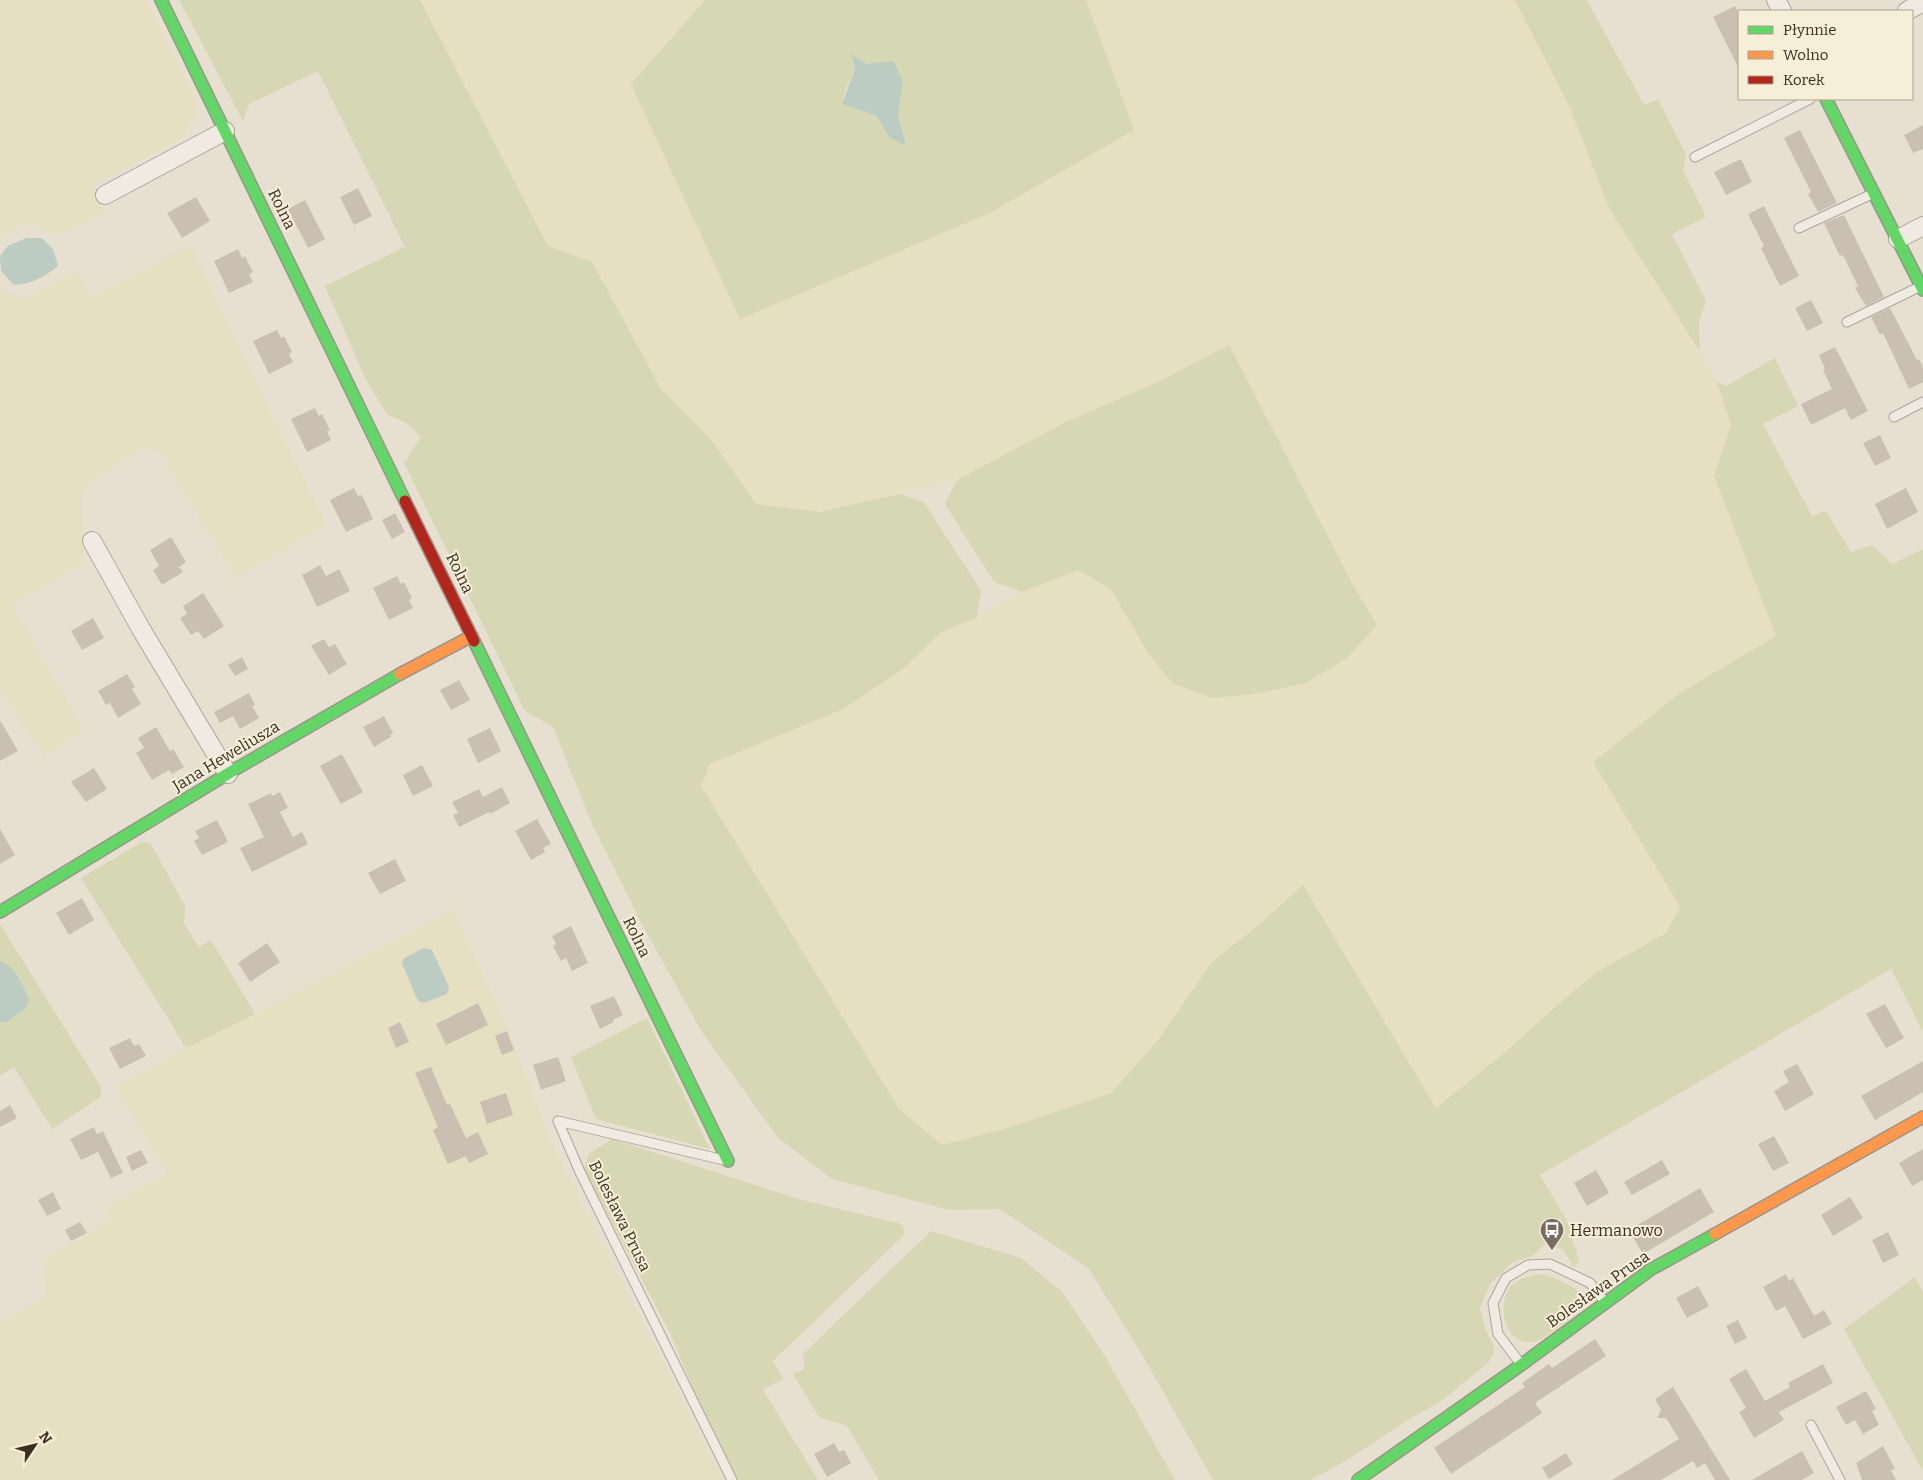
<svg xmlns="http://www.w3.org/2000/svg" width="1923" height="1480" font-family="Bitter,serif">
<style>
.farmland{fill:#e6dfc2}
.green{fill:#d6d7b3;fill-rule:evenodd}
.water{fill:#bcccc2}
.building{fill:#cbbfb2}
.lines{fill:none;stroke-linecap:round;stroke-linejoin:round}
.lane-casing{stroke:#ada599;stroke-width:11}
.street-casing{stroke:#ada599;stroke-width:20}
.fast-casing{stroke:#9c958a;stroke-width:14}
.slow-casing{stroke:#9c958a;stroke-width:14}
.jam-casing{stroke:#9c958a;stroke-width:14}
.lane{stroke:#efebe3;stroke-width:9}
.street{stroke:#efebe3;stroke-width:18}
.fast{stroke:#63d668;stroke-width:11}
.slow{stroke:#ff974d;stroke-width:11}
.jam{stroke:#b3261e;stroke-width:11}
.labels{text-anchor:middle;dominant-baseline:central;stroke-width:4;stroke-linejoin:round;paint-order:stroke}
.street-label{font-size:16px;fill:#3d2e20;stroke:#f7eed8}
.poi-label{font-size:16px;fill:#3d2e20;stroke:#f7eed8;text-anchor:start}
</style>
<rect width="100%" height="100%" fill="#e7e0d1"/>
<!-- farmland -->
<path class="farmland" d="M0,0H146L198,104L183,137L92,186L105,213L59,236L25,221L0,238Z
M420,0H705L631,84L668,163L907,249L990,213L1134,130L1086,0H1515L1570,108L1610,210L1717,382L1731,425L1714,477L1776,636L1680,693L1593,762L1681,907L1666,933L1597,972L1569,995L1504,1054L1436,1108L1302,886L1260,924L1111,1093L1004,1129L942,1145L899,1109L701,786L710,764L740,752L904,668L940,633L977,617L1022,592L1078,570L1111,589L1146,650L1213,698L1254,694L1306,683L1377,625L1353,585L1229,345L1158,382L1066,422L957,480L820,512L756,504L712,441L661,389L592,262L548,246Z
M190,246L326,525L236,578L158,449L145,447L90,481L82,497L83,564L11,605L83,729L44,757L0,687V286L2,291L23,299L77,271L92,296Z
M453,910L507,1027L551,1142L723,1480H0V1325L46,1295L43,1260L110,1220L107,1207L168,1173L115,1087L186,1048L255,1014Z"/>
<!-- green -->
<path class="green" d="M179,0H420L548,246L592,262L661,389L712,441L756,504L820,512L899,494L924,502L981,591L977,617L940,633L904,668L843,709L710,764L701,786L899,1109L942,1145L1004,1129L1111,1093L1159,1039L1212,962L1260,924L1303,885L1436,1108L1503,1054L1569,995L1597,972L1666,933L1680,907L1593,762L1680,693L1776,636L1714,476L1731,425L1717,382L1726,386L1775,358L1798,406L1763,424L1812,516L1826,511L1851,552L1872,545L1892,564L1923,549V1032L1891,969L1540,1175L1567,1221L1579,1262L1573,1267L1564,1250L1545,1244L1532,1256L1512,1263L1490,1284L1480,1308L1485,1328L1495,1349L1489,1362L1444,1399L1403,1423L1344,1462L1310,1480H1213L1143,1356L1089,1269L1000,1209L949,1210L832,1179L778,1138L702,1032L646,932L592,824L553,727L525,711L404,463L421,437L408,424L387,414L366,380L325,286L405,247L318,71L249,104L243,121Z
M705,0H1086L1134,130L990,213L740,319L631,84ZM851,55L903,81L898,115L905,145L889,137L877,116L842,104L845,91L855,69Z
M1515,0H1587L1644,105L1658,99L1686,154L1683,170L1706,217L1672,234L1706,301L1699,321L1700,352L1610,210L1570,108Z
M1229,345L1353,585L1377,625L1347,658L1306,683L1254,694L1213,698L1172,683L1146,650L1111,589L1078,570L1022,592L994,582L945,504L957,480L1066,422L1158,382Z
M142,842L151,844L186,908L183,922L199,947L211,940L255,1014L186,1048L81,878Z
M0,924L100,1085L101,1097L52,1129L14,1067L0,1076V1022H7L6,963L0,961Z
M647,1018L710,1149L596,1119L571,1057Z
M612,1139L802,1200L902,1224L905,1234L773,1361L783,1379L763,1390L818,1480H738L694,1391L671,1335L584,1169L589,1154Z
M931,1231L1021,1258L1062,1292L1106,1358L1175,1480H1060L1058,1479L1056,1480H879L847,1426L819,1417L793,1374L804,1369L803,1354Z
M1542,1274C1559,1281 1582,1285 1584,1306C1573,1314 1549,1337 1537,1341C1507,1350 1495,1308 1510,1287C1517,1278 1531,1276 1542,1274Z
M1915,1277L1923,1292V1471L1844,1329Z"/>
<!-- water -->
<path class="water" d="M851,54L868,64L893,61L903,81L898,115L906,146L889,137L877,116L842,104L855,69Z
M26,238H42L53,249L58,266C44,277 32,284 14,285L1,271L0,256L8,246Z
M424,948L432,950L449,987L447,994L424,1003L418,1001L402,963L404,958Z
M0,961C15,965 23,986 29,999L26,1008L7,1022H0Z"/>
<!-- building -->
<path class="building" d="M1735,6L1739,15V69L1713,17Z
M1923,125V149L1913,153L1904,135Z
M1800,130L1837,203L1818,212L1808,194L1811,192L1784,138Z
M1741,159L1752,182L1726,195L1714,172Z
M358,188L372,216L354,225L340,197Z
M196,197L210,221L182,238L167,213Z
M305,200L325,239L308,248L288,209Z
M1764,206L1799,276L1780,286L1761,248L1764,246L1748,214Z
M1844,215L1884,297L1866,306L1855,288L1858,286L1843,255L1840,256L1824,223Z
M238,249L242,258L245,256L253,272L249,274L253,282L229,293L214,261Z
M1811,300L1823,323L1807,331L1795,308Z
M1890,308L1917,360L1919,359L1923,367V382L1909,389L1883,333L1880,335L1871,317Z
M277,330L281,338L284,336L292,352L289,354L293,362L269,374L253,341Z
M1835,347L1868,411L1851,420L1845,408L1811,425L1801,404L1832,389L1823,370L1825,369L1819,355Z
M315,408L319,416L322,414L330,430L327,432L331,440L307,452L291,419Z
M1880,435L1891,458L1875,466L1863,443Z
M354,488L358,496L362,495L373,519L346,532L330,500Z
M1906,488L1918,512L1887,529L1875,504Z
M395,513L405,532L392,539L382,520Z
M171,537L186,562L179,567L183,572L162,585L153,570L159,566L150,550Z
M320,565L326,576L339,569L350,591L317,607L302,575Z
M397,576L401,584L404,582L412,598L409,600L413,608L389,620L373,588Z
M203,593L224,626L204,639L198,631L191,635L180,618L187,614L183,606Z
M93,618L104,638L82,650L71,631Z
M324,639L329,647L335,644L347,664L329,675L311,646Z
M242,657L248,669L235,676L228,665Z
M127,674L135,687L132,689L141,704L118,718L110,703L106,705L98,691Z
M459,680L470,700L451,710L440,690Z
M249,693L255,705L252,706L259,718L240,729L233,716L220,723L214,712Z
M384,716L393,733L390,735L391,737L374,747L363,727Z
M0,720L18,751L0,761Z
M156,727L170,751L173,749L184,767L172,774L169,770L152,780L136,753L144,748L138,738Z
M490,728L501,751L478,763L467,739Z
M342,754L363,792L341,804L320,766Z
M422,765L433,786L413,796L403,775Z
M94,768L107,789L86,802L71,782Z
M502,787L510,803L490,814L489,812L459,827L453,815L458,813L452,802L479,789L483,797Z
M280,792L288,808L280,812L293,837L302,832L308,844L252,872L240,848L264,837L248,804L271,793L272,796Z
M537,819L551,844L543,848L545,852L531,860L515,831Z
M217,820L228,842L202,855L194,841L199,838L195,831Z
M0,829L15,855L0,864Z
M395,859L406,881L380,894L368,873Z
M82,898L94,920L69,935L56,913Z
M571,926L588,963L572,971L566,958L561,961L553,946L556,944L552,936Z
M267,943L280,962L250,982L238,963Z
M614,996L623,1015L613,1020L614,1022L600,1029L590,1006Z
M478,1003L488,1025L446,1045L436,1024Z
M1885,1004L1904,1038L1886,1048L1866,1014Z
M400,1022L409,1042L396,1048L388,1028Z
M507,1031L514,1050L502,1055L495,1036Z
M130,1038L134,1046L139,1044L146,1056L120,1069L109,1048Z
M558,1057L566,1081L541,1090L533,1065Z
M1923,1061V1092L1875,1120L1861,1096Z
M1797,1064L1814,1094L1785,1111L1774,1091L1789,1082L1783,1071Z
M431,1067L447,1105L450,1104L466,1138L478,1132L488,1154L469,1163L466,1156L448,1164L433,1130L438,1127L415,1073Z
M506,1093L513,1115L487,1124L480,1102Z
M10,1105L17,1118L0,1127V1111Z
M94,1127L97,1134L103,1131L123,1173L111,1178L98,1152L81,1160L70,1139Z
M1774,1136L1789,1163L1773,1171L1758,1144Z
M1923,1149V1180L1912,1186L1899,1163Z
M141,1150L148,1163L132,1171L126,1157Z
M1662,1160L1670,1174L1632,1195L1624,1182Z
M1596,1170L1609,1193L1587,1206L1574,1183Z
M1700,1188L1714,1212L1643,1254L1629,1230Z
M53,1192L61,1209L47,1216L38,1200Z
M1850,1197L1863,1218L1833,1236L1821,1215Z
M80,1222L87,1233L71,1241L65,1230Z
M1888,1232L1899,1255L1883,1263L1872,1240Z
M1786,1274L1789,1281L1793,1278L1814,1316L1824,1310L1832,1324L1803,1339L1785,1306L1776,1311L1763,1287Z
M1698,1286L1709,1306L1687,1318L1676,1298Z
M1738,1320L1747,1338L1735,1344L1726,1326Z
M1595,1339L1606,1356L1535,1403L1542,1413L1451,1474L1434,1448L1525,1387L1522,1383L1549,1364L1552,1368Z
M1823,1364L1833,1383L1779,1412L1784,1420L1754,1438L1739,1412L1746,1408L1729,1379L1746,1369L1765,1401L1790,1387L1788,1383Z
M1673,1387L1730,1480H1715L1705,1463L1697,1468L1693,1461L1661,1480H1612L1679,1439L1666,1418H1657L1661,1410L1655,1399Z
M1866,1391L1876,1409L1872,1411L1879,1425L1863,1434L1855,1420L1846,1425L1836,1407Z
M834,1443L839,1452L844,1450L851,1463L827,1477L814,1454Z
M1883,1446L1895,1469L1891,1470L1896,1480H1862L1856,1463Z
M1802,1451L1814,1473L1802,1480H1752Z
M1566,1453L1573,1464L1549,1479L1542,1468Z"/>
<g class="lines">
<defs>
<path id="lane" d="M1695,157L1810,99
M1799,228L1872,194
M1847,322L1919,287
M1894,417L1923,402
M558,1121L580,1172L732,1480
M558,1121L724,1160
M1520,1363L1498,1334L1493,1303L1506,1278L1528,1265L1550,1264L1590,1283L1605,1302
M1811,1425L1840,1480"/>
<path id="street" d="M1776,0L1782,11
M1907,11L1923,2
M105,195L225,131
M1898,239L1923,226
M92,541L141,629L228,774"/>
<path id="fast" d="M161,0L405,501
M1826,99L1923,290
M474,641L728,1161
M0,912L234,770L400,674
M1358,1480L1521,1365L1650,1270L1715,1234"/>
<path id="slow" d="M400,674L472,636
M1715,1234L1923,1117"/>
<path id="jam" d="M405,501L474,641"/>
</defs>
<!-- lane casing -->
<use href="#lane" class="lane-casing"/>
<!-- street casing -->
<use href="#street" class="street-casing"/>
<!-- fast casing -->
<use href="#fast" class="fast-casing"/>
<!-- slow casing -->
<use href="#slow" class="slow-casing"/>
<!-- jam casing -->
<use href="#jam" class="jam-casing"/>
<!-- lane -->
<use href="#lane" class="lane"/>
<!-- street -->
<use href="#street" class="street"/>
<!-- fast -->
<use href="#fast" class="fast"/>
<!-- slow -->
<use href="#slow" class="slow"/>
<!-- jam -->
<use href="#jam" class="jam"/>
</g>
<!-- icons -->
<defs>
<symbol id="bus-pin" viewBox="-11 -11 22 30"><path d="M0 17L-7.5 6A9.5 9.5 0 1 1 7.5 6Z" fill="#786c5e" stroke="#f7eed8"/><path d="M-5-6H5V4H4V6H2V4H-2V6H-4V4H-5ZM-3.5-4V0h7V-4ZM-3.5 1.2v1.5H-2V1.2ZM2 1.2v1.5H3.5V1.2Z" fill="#fff"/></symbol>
</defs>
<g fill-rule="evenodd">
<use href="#bus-pin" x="1538" y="1216" width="28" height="38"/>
</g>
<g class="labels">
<!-- street labels -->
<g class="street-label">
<text transform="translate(282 209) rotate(64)">Rolna</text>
<text transform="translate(460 573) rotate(64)">Rolna</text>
<text transform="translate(226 756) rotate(-31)">Jana Heweliusza</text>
<text transform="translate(637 937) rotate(64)">Rolna</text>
<text transform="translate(620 1216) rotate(64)">Bolesława Prusa</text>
<text transform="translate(1598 1289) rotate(-35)">Bolesława Prusa</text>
</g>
<!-- poi labels -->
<g class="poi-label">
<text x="1570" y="1230">Hermanowo</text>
</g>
</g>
<!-- legend -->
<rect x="1738" y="10" width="175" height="90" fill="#f7eed8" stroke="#ada18e"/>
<rect x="1748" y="26" width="25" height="8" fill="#63d668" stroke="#ada18e"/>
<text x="1783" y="35" font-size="15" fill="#3d2e20">Płynnie</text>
<rect x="1748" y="51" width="25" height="8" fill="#ff974d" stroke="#ada18e"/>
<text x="1783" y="60" font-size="15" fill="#3d2e20">Wolno</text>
<rect x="1748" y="76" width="25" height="8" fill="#b3261e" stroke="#ada18e"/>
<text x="1783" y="85" font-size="15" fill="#3d2e20">Korek</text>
<!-- north arrow -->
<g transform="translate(35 1445) rotate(55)" stroke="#f7eed8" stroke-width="4" paint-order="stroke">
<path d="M0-4L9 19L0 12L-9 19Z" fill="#3d2e20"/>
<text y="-8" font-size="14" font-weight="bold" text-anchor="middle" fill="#3d2e20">N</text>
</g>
</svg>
